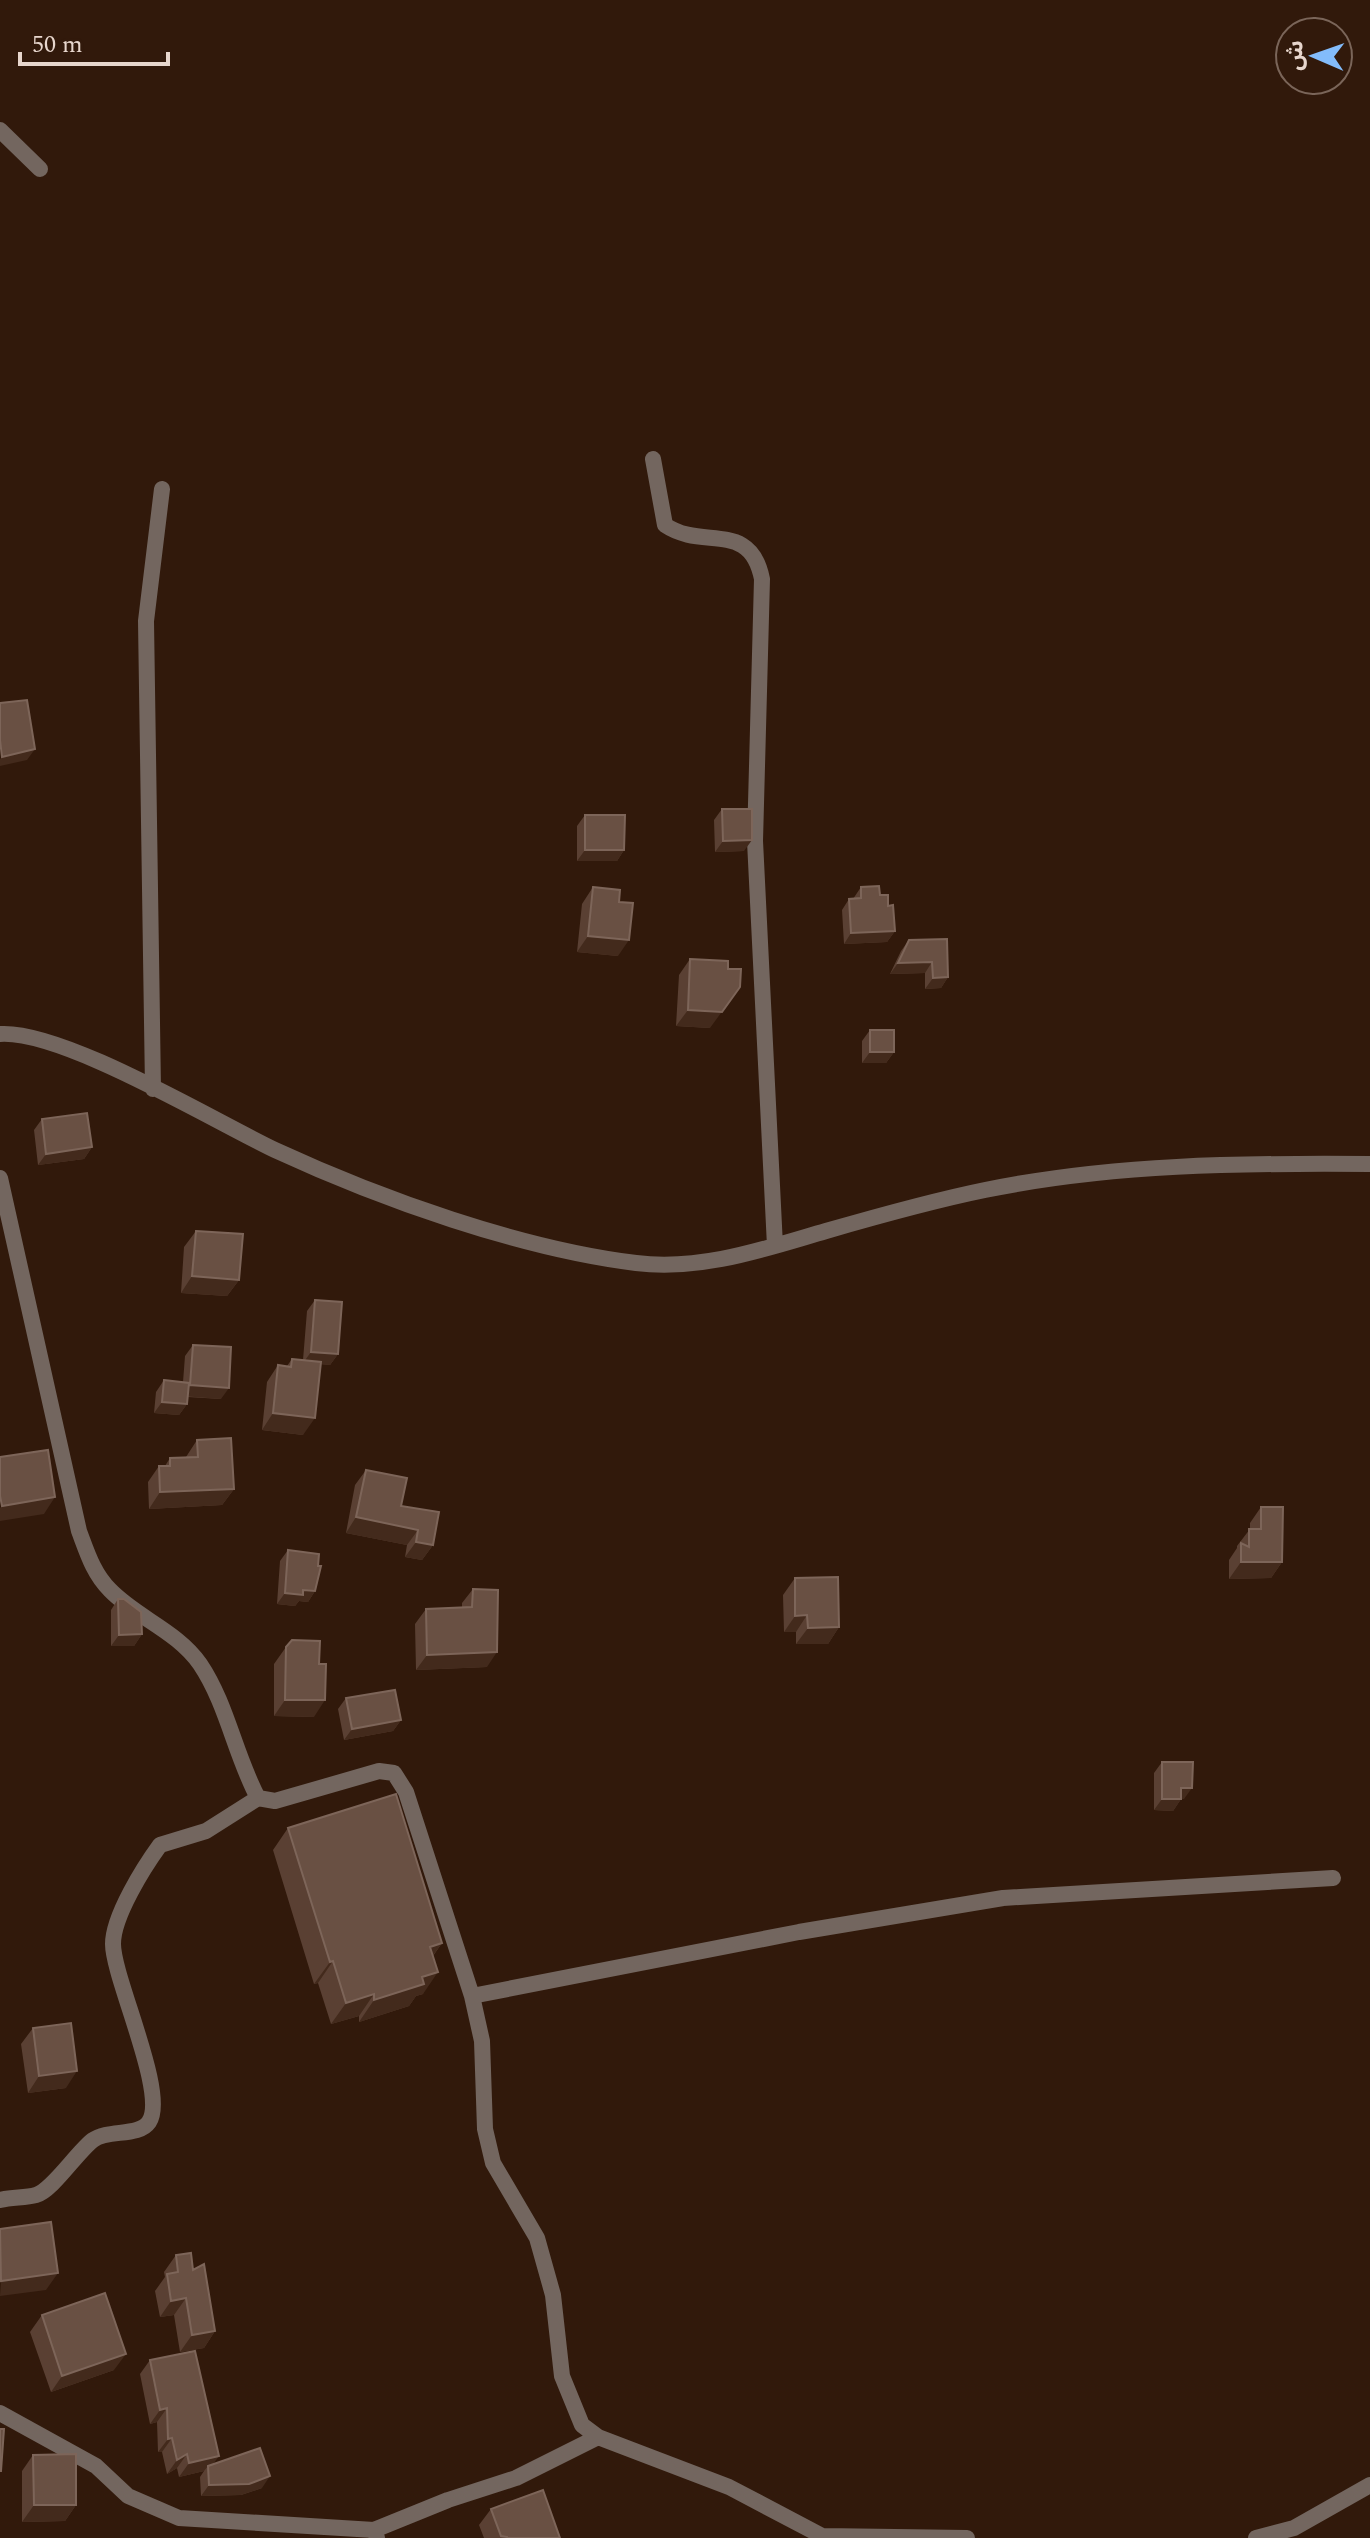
<svg xmlns="http://www.w3.org/2000/svg" width="1370" height="2538" font-family="Spectral,'Noto Sans Arabic',serif">
<style>
.lines{fill:none;stroke-linecap:round;stroke-linejoin:round}
.street{stroke:#73665f;stroke-width:16}
.wall{fill:#5a4033}
.shaded-wall{fill:#432a1c}
.building{fill:#695043;stroke:#7d6559;stroke-width:2}
</style>
<rect width="100%" height="100%" fill="#31190b"/>
<g class="lines">
<!-- street -->
<path class="street" d="M0,130L40,169
M653,459L665,525C703,551 750,519 762,579L755,841L775,1246
M0,1034C63,1030 212,1120 275,1150C381,1199 521,1249 636,1263C702,1271 764,1249 826,1231C878,1216 931,1201 985,1190C1112,1164 1241,1163 1370,1164
M153,1089L146,621L162,489
M0,1178L79,1531C87,1552 93,1573 110,1590C137,1618 177,1631 200,1664C227,1704 235,1755 258,1798
M472,1996L799,1932L1003,1898L1333,1878
M0,2200C12,2197 25,2198 36,2195C52,2191 77,2152 93,2140C108,2129 139,2137 149,2122C168,2094 113,1978 113,1944C113,1916 144,1867 160,1845L206,1831L258,1798L275,1801L379,1771L394,1773L406,1792L472,1996L482,2041L485,2129L493,2163L537,2238L553,2295L562,2376L582,2425L598,2437L729,2487L826,2538
M0,2413L96,2466L128,2496L179,2518L374,2530
M823,2536L967,2538
M377,2538L374,2530L448,2500L516,2478L598,2437
M1256,2538L1294,2528L1370,2485"/>
</g>
<!-- wall -->
<path class="wall" d="M722,809L744,851L715,852L714,820Z
M585,815L624,850L617,861H577V826Z
M593,887L619,902L618,956L577,952L582,904Z
M861,887L880,895L888,906L895,931L887,942L844,944L842,910L849,899H853Z
M909,940L948,977L941,988L925,989V973L890,974L901,951Z
M690,959L710,1028L676,1026L679,975Z
M870,1030L894,1052L886,1063H862V1041Z
M42,1119L92,1147L84,1159L38,1165L34,1130Z
M196,1231L239,1280L227,1296L181,1293L184,1247Z
M315,1300L338,1354L330,1365L321,1364L303,1435L262,1430L267,1382L278,1365L287,1366L292,1359L303,1360L307,1311Z
M193,1345L221,1399L188,1397L187,1404L179,1415L154,1413L156,1392L164,1380L183,1382L185,1356Z
M197,1440L234,1489L222,1505L149,1509L148,1482L159,1466H165L170,1458L186,1457Z
M366,1470L401,1506L433,1545L422,1560L405,1557L407,1545L346,1533L355,1485Z
M1261,1507L1282,1562L1271,1578L1229,1579V1560L1237,1548V1546L1250,1529V1523Z
M288,1550L315,1591L308,1602L299,1601L295,1606L277,1604L280,1561Z
M795,1578L839,1627L828,1644H796V1632H784L783,1595Z
M473,1589L487,1667L416,1670L415,1624L426,1609L462,1608V1603Z
M118,1599L142,1634L134,1646H111V1610Z
M286,1647L314,1717L274,1716V1664Z
M346,1698L401,1720L393,1731L344,1740L338,1709Z
M1162,1762L1184,1799H1181L1173,1811L1154,1810V1773Z
M288,1828L442,1943L433,1956L423,1994L416,1996L409,2006L359,2022V2016L331,2024L318,1983L314,1984L273,1850Z
M33,2028L66,2088L28,2093L21,2044Z
M176,2255L193,2270L215,2331L204,2348L180,2352L174,2315L160,2317L155,2291L165,2277L164,2272Z
M42,2315L114,2370L51,2392L30,2332Z
M150,2360L213,2464L262,2488L241,2495L201,2496L200,2477L204,2471L179,2477L177,2468L167,2474L162,2452H158L157,2422L150,2424L140,2374Z
M33,2455L76,2505L65,2521L22,2522V2471Z
M491,2509L560,2538H484L479,2525Z"/>
<!-- shaded-wall -->
<path class="shaded-wall" d="M35,749L27,760L0,766V759L2,757Z
M752,840L744,851L715,852L723,841Z
M585,850H624L617,861H577Z
M895,931L887,942L844,944L851,933Z
M588,936L629,940L618,956L577,952Z
M932,962L925,973L890,974L898,963Z
M948,977L941,988L925,989L933,978Z
M740,987L710,1028L676,1026L688,1010Z
M870,1052H894L886,1063H862Z
M92,1147L84,1159L38,1165L46,1154Z
M192,1276L239,1280L227,1296L181,1293Z
M311,1352L338,1354L330,1365L303,1363Z
M190,1385L229,1388L221,1399L182,1396Z
M162,1402L187,1404L179,1415L154,1413Z
M273,1413L315,1418L303,1435L262,1430Z
M234,1489L222,1505L149,1509L160,1492Z
M55,1497L44,1514L0,1521V1508L2,1506Z
M356,1517L418,1530L407,1545L346,1533Z
M416,1542L433,1545L422,1560L405,1557Z
M1241,1562H1282L1271,1578L1229,1579Z
M303,1590L315,1591L308,1602L299,1601L295,1606L277,1604L285,1593Z
M807,1615L796,1632H784L795,1616Z
M839,1627L828,1644H796L808,1628Z
M142,1634L134,1646H111L119,1635Z
M497,1652L487,1667L416,1670L427,1655Z
M285,1700H325L314,1717L274,1716Z
M401,1720L393,1731L344,1740L352,1729Z
M1181,1788H1192L1184,1799H1173Z
M1162,1799H1181L1173,1811L1154,1810Z
M442,1943L427,1964L430,1947Z
M333,1961L318,1983L314,1984L330,1962Z
M438,1972L423,1994L416,1996L409,2006L359,2022L374,2000L422,1977Z
M374,1994L359,2016L331,2024L346,2003Z
M77,2071L66,2088L28,2093L39,2076Z
M58,2273L46,2290L0,2296L1,2281Z
M186,2298L174,2315L160,2317L171,2301Z
M215,2331L204,2348L180,2352L192,2335Z
M126,2354L114,2370L51,2392L62,2376Z
M167,2408L157,2422L150,2424L160,2410Z
M172,2438L162,2452H158L168,2439Z
M187,2454L177,2468L167,2474L177,2460Z
M219,2456L209,2470L208,2466L204,2471L179,2477L189,2463Z
M270,2476L262,2488L241,2495L201,2496L209,2485Z
M34,2505H76L65,2521L22,2522Z"/>
<!-- building -->
<path class="building" d="M27,700L35,749L2,757L0,740V703Z
M722,809H752V840L723,841Z
M585,815H625L624,850H585Z
M879,886L880,895H888V906L893,905L895,931L851,933L849,899L861,898V887Z
M593,887L620,890L619,902L633,903L629,940L588,936Z
M947,939L948,977L933,978L932,962L898,963L909,940Z
M690,959L728,961V969H741L740,987L722,1012L688,1010Z
M870,1030H894V1052H870Z
M87,1113L92,1147L46,1154L42,1119Z
M196,1231L243,1234L239,1280L192,1276Z
M315,1300L342,1302L338,1354L311,1352Z
M193,1345L231,1347L229,1388L190,1385Z
M292,1359L321,1362L315,1418L273,1413L278,1365L291,1367Z
M164,1380L189,1383L187,1404L162,1402Z
M231,1438L234,1489L160,1492L159,1466H170V1458L198,1457L197,1440Z
M48,1450L55,1497L2,1506L0,1496V1457Z
M366,1470L407,1478L401,1506L439,1512L433,1545L416,1542L418,1530L356,1517Z
M1261,1507H1283L1282,1562H1241V1543L1249,1547V1529H1261Z
M288,1550L319,1554L318,1566H321L315,1591L303,1590V1595L285,1593Z
M838,1577L839,1627L808,1628L807,1615L795,1616V1578Z
M473,1589L498,1590L497,1652L427,1655L426,1609L472,1607Z
M118,1599H124L141,1612L142,1634L119,1635Z
M292,1640L320,1641L319,1664H326L325,1700H285L286,1647Z
M395,1690L401,1720L352,1729L346,1698Z
M1162,1762H1193L1192,1788H1181V1799H1162Z
M396,1794L442,1943L430,1947L438,1972L422,1977L424,1984L374,2000V1994L346,2003L333,1961L330,1962L288,1828Z
M71,2023L77,2071L39,2076L33,2028Z
M51,2222L58,2273L1,2281L0,2229Z
M191,2253L193,2270L204,2264L215,2331L192,2335L186,2298L171,2301L167,2274L178,2272L176,2255Z
M105,2293L126,2354L62,2376L42,2315Z
M195,2351L219,2456L189,2463L187,2454L177,2460L172,2438L168,2439L167,2408L160,2410L150,2360Z
M0,2429H4L1,2471H0Z
M260,2448L270,2476L249,2484L209,2485L208,2466Z
M76,2454V2505H34L33,2455Z
M543,2490L560,2538H507V2537L501,2536L491,2509Z"/>
<!-- north arrow -->
<g transform="translate(1314 56) rotate(272)"><circle r="38" fill="#31190b" stroke="#7a6559" stroke-width="2"/>
<path d="M0-6L14 30L0 20L-14 30Z" fill="#83bcfb"/>
<text y="-12" font-size="22" font-weight="bold" text-anchor="middle" fill="#e7d6cd">ش</text>
</g>
<!-- scale -->
<path d="M20 52v12h148v-12" fill="none" stroke="#e7d6cd" stroke-width="4"/>
<text x="32" y="52" font-size="24" fill="#e7d6cd" stroke="#31190b" stroke-width="6" paint-order="stroke">50 m</text>
</svg>
